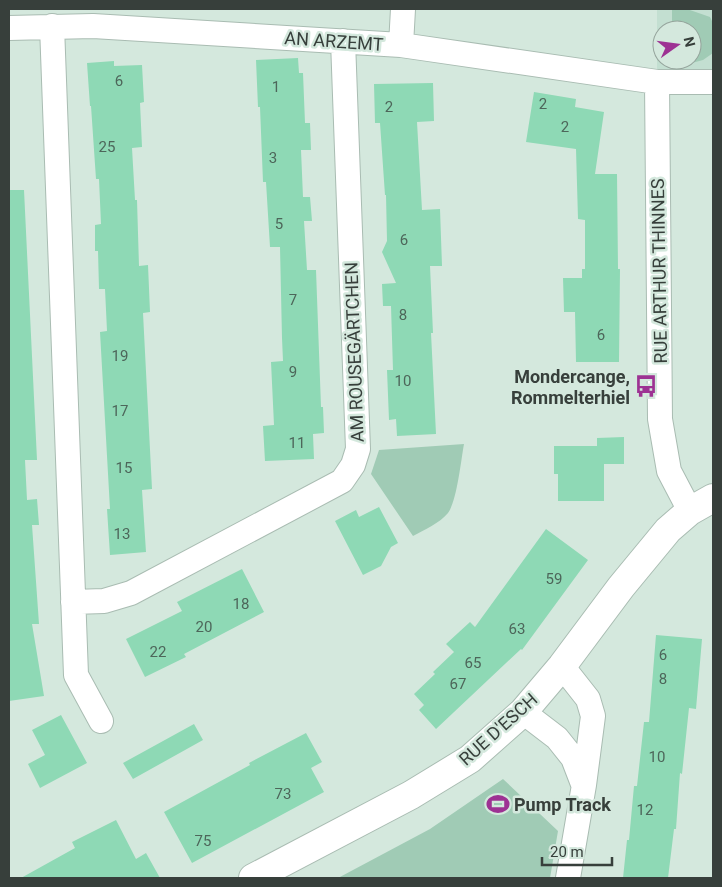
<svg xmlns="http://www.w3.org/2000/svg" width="722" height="887" font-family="Roboto,sans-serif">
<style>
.built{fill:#c3dfd1;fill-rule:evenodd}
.green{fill:#a0cbb5}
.building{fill:#8ed9b5}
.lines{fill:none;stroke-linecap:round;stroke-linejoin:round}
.minor-casing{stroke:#a9bcb2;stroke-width:26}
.major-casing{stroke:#a9bcb2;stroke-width:30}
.minor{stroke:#fff;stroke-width:24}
.major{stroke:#fff;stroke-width:28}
.labels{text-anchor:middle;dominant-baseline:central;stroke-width:5;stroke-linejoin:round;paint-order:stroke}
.number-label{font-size:15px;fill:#4d665a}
.street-label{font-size:18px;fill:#373f3b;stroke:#d4e8dd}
.poi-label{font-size:18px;font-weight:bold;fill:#373f3b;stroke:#d4e8dd;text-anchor:end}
</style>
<rect width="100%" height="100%" fill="#d4e8dd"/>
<!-- built -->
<path class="built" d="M657,9H713V82L657,71ZM662,30H692V60H662Z"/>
<!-- green -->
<path class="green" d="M672,9H687L710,17L713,23V53L703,60L688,64L684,60H692V30H672Z
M464,444C461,460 457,501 448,513C440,523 424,530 413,536L371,474L379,450Z
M503,779L558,831L550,878H338L430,829Z"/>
<!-- building -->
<path class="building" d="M298,58L299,73H303L305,123H310L311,150H301L303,197H310L312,221H304L307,270H316L321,407H323L324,433L313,434L314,459L265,461L263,426L274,425L271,362L283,361L282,338L280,247H270L266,182H263L260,107H258L256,60Z
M114,61V66L142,65L144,102L140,103L142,147L132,148L135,200H137L139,266L148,265L150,312L143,313L152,489L142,490L146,552L110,555L107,509H110L100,332L107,331L105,289H99L98,251H95V225L101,224L99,179H96L91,106H90L87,63Z
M433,83L434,121L417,122L422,210L440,209L442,266H430L433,333H431L436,434L397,436L396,419L389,420L387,370H393L391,306H383L382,284L396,283L382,252L387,241L386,195H385L380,123H375L374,84Z
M534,92L576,99L575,107L604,112L595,174H617L618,269H620L619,362H576L575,312H564L563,278H582V269H585V220L578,219L576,149L526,142Z
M9,190H24L37,460H25L27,500L37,499L39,525H32L39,624H32L44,696L9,701Z
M624,437V464H604V501H558V474H554V446H597V438Z
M379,507L398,543L391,547L381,566L363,575L335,521L356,510L359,517Z
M546,529L588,560L522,650L521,649L436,729L419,710L424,705L414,694L435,674L433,672L454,652L446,644L470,622L475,627Z
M242,569L264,612L184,654L186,657L145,677L126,639L182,611L177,602Z
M656,635L702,639L696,709L689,708L682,774L680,773L676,829H674L668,878H623L627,840H629L634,786H637L644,722H649Z
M61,715L87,763L40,788L28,764L45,755L32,730Z
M194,724L203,740L133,779L123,763Z
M306,733L322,762L311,768L324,792L192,863L164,812L250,765L249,763Z
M116,820L136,859L146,853L160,878H21L75,848L72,842Z"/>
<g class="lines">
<defs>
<path id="minor" d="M52,26L76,675L101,721
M9,28L93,26L401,45L657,82H713
M401,45L403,9
M657,82L660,419L669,471L690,511
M73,602L104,601L131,593L342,481L353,465L358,449L343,41
M562,666L588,699L593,716L584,785L568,878
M523,712L557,738L573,758L583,784"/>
<path id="major" d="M253,878L411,795L470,759L523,712L562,666L621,587L668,530L690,511L713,498"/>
</defs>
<!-- minor casing -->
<use href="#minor" class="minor-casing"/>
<!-- major casing -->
<use href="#major" class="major-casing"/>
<!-- minor -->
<use href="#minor" class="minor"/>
<!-- major -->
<use href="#major" class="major"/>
</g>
<!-- icons -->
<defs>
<symbol id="bus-bare" viewBox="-9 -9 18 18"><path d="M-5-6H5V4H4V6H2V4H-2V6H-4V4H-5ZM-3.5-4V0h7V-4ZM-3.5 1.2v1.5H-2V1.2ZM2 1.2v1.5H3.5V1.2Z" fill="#9d3293" stroke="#d4e8dd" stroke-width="2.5" paint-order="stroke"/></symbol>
<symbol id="stadium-bare" viewBox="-9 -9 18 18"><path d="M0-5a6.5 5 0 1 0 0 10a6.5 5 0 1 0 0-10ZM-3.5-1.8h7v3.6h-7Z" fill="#9d3293" stroke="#d4e8dd" stroke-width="2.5" paint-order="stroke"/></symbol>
</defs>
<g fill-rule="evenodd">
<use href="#bus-bare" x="630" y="370" width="32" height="32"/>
<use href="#stadium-bare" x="482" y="788" width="32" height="32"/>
</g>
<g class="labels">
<!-- number labels -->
<g class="number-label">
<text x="119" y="81">6</text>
<text x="276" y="87">1</text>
<text x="543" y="104">2</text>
<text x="389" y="107">2</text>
<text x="565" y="127">2</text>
<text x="107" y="147">25</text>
<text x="273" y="158">3</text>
<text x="279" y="224">5</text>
<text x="404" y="240">6</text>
<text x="293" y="300">7</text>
<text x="403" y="315">8</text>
<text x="601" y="335">6</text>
<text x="120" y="356">19</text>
<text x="293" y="372">9</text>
<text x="403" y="381">10</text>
<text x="120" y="411">17</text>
<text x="297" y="443">11</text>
<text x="124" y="468">15</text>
<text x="122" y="534">13</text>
<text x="554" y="579">59</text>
<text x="241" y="604">18</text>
<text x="204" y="627">20</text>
<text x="517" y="629">63</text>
<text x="158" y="652">22</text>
<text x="663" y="655">6</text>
<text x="473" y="663">65</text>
<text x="663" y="679">8</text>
<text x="458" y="684">67</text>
<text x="657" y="757">10</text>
<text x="283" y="794">73</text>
<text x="645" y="810">12</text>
<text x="203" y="841">75</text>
</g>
<!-- street labels -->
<g class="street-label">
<text transform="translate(334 41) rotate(4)">AN ARZEMT</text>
<text transform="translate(659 271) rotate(-91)">RUE ARTHUR THINNES</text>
<text transform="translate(354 352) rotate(-92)">AM ROUSEGÄRTCHEN</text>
<text transform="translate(498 729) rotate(-42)">RUE D'ESCH</text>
</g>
<!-- poi labels -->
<g class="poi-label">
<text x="630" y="376">Mondercange,<tspan x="630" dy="21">Rommelterhiel</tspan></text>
<text x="514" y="804" text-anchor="start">Pump Track</text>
</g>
</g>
<!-- border -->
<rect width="722" height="887" fill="none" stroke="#373f3b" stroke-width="20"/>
<!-- north arrow -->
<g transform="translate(677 45) rotate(76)"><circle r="24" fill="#d4e8dd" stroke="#95a49c"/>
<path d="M0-4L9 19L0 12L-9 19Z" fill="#9d3293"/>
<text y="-8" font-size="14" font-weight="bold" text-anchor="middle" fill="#373f3b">N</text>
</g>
<!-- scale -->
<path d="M542 857v8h70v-8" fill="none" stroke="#373f3b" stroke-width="2.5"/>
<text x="550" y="857" font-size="15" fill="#373f3b" stroke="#d4e8dd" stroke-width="4" paint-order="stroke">20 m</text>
</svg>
